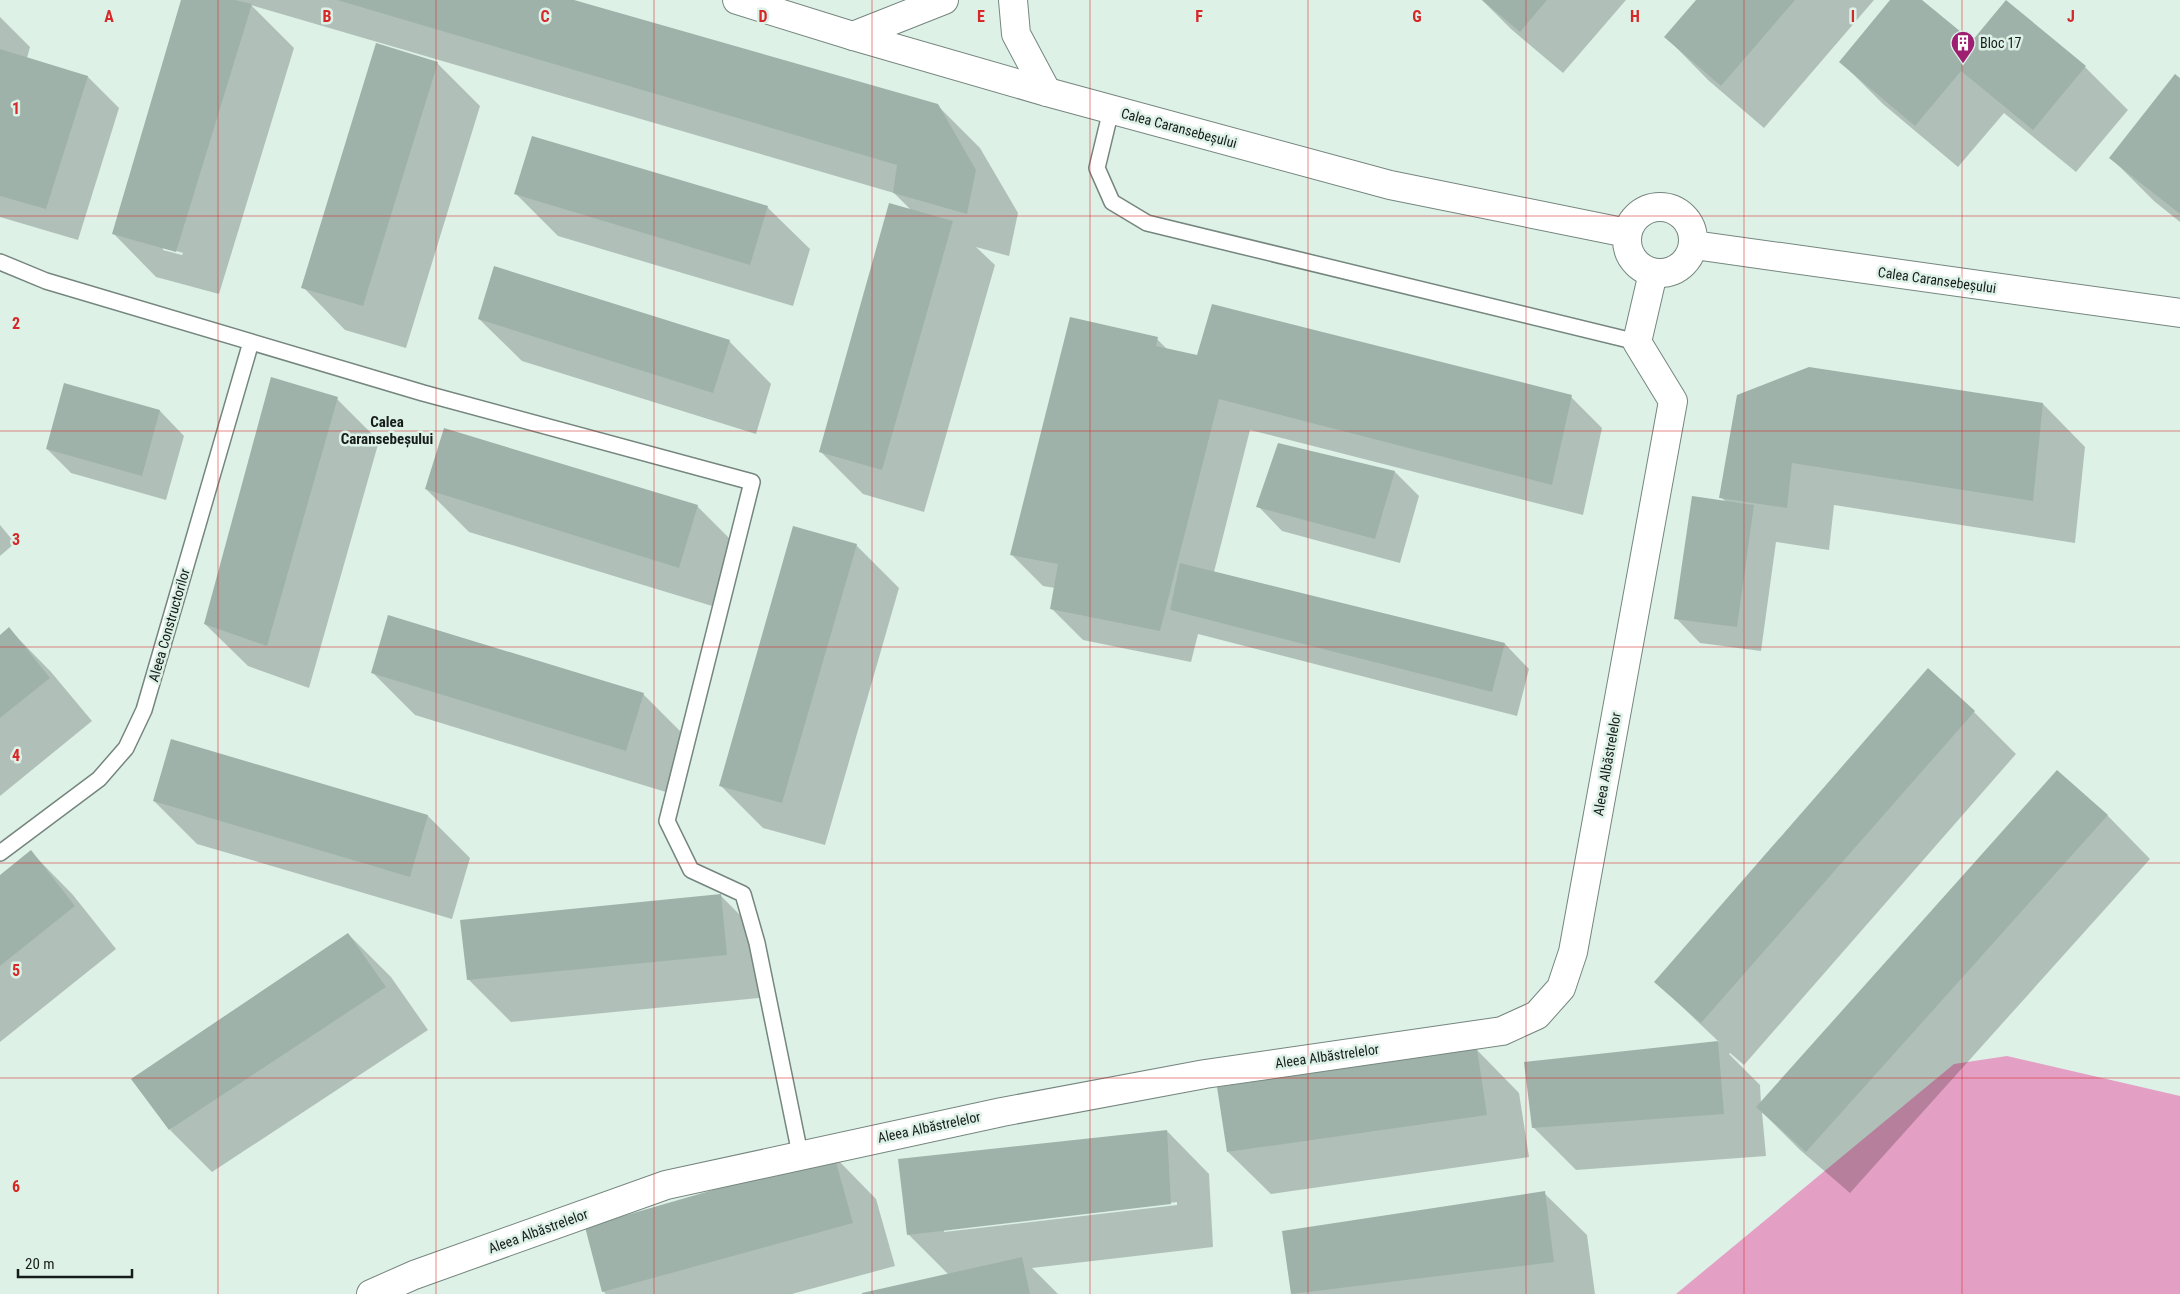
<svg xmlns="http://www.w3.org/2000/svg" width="2180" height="1294" font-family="'Roboto Condensed',sans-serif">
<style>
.forest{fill:#e4a0c4}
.shadow{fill:#0003;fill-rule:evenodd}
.building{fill:#9fb2a9}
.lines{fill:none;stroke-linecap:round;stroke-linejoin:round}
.service-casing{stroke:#75867e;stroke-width:18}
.minor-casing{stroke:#75867e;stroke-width:30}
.primary-casing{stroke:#75867e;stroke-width:30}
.service{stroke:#fff;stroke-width:15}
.minor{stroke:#fff;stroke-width:28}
.primary{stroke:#fff;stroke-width:28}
.grid{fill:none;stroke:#d62828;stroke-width:1;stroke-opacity:0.55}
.labels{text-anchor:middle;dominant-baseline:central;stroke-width:5;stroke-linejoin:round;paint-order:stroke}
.poi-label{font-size:14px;fill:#151c19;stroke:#ddf1e7;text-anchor:start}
.street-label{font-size:14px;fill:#151c19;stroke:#ddf1e7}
.neighbourhood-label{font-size:15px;font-weight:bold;fill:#151c19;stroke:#ddf1e7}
.grid-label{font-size:16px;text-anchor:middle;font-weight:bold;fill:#d62828;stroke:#ddf1e7;stroke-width:5;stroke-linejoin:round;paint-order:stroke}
</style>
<rect width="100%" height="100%" fill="#ddf1e7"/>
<!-- forest -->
<path class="forest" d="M2007,1056L2180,1096V1294H1676L1954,1064Z"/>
<!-- shadow -->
<path class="shadow" d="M183,0H572L937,105L980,148L1018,213L1009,256L976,247L995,265L924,512L863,494L820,451L912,211L894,193L251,5L294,48L219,294L156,277L114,234ZM163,247L183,253L182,255L163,250Z
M1482,0H1626L1563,73L1511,29Z
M1698,0H1874L1764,128L1708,80L1666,37Z
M1892,0H1920L1972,43L2006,2L2085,67L2128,110L2076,172L2004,113L1958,167L1883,104L1841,62Z
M0,17L30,47L27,58L88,77L119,108L78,240L0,217Z
M437,63L480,106L406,348L345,330L303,287Z
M2180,80V222L2154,201L2111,158Z
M516,194L767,207L810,249L793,306L558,236Z
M479,319L729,341L771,384L756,434L522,361Z
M1157,339L1168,350L1198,357L1571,397L1602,428L1583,515L1250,430L1214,572L1505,644L1529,669L1517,716L1198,634L1191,662L1083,640L1051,608L1055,588L1043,586L1011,554Z
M65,385L160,411L184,436L166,500L71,473L47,449Z
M1738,396L2043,404L2085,447L2075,543L1834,505L1829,550L1776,542L1761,651L1700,643L1676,618L1726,502L1721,497Z
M337,399L379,441L309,688L248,666L205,624Z
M1395,472L1419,496L1400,563L1282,531L1258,506Z
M426,489L697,506L740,549L722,609L469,532Z
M0,525L15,543L0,556Z
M856,545L899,588L825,845L763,828L720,785Z
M9,629L51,672L92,721L0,796V636Z
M372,672L643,694L686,737L669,793L415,715Z
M1974,712L2016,754L1744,1065L1730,1053L1729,1054L1760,1085L1761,1103L2057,772L2108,816L2150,859L1850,1193L1800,1150L1762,1112L1766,1156L1576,1170L1534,1128L1525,1063L1719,1042L1656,982Z
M154,801L428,816L470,858L452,919L197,844Z
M31,852L73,895L116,949L0,1042V876Z
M721,896L763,938L769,997L511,1022L468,979Z
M348,934L391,977L428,1030L212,1172L170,1130Z
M1477,1050L1519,1093L1529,1157L1271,1194L1228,1152Z
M1167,1131L1209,1174L1213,1247L1032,1268L1058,1294H864L949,1275L908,1234ZM1177,1202V1205L944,1232V1230Z
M834,1156L876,1199L895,1266L792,1294H606L603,1291Z
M1544,1193L1587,1235L1595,1294H1292L1284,1232Z"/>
<!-- building -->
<path class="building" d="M181,0H235L252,4L176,252L112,234Z
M337,0H574L938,104L976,170L967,214L893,193L897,165Z
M1482,0H1547L1520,32Z
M1696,0H1795L1721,86L1664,37Z
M1890,0H1922L1972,41L2006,0L2086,66L2033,130L1961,71L1915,126L1839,62Z
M376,43L438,62L363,306L301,288Z
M0,49L88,76L46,209L0,196Z
M2175,74L2180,78V214L2109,158Z
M532,136L768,206L750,265L514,194Z
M889,203L953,221L882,470L819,452Z
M494,266L730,340L713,393L478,319Z
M1212,304L1572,395L1552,485L1219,399L1160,631L1050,609L1058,564L1010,555L1070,317L1158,337L1156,346L1197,355Z
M1809,367L2043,403L2033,501L1792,463L1787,508L1719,498L1737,395Z
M271,377L338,397L267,646L204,624Z
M64,383L160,410L142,476L46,449Z
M444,428L698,505L679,568L425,489Z
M1278,443L1395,471L1375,539L1256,507Z
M1692,496L1754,505L1737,627L1674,619Z
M793,526L857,544L782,803L719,786Z
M1180,563L1505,643L1492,692L1170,610Z
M388,615L644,693L626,751L371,673Z
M9,627L50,678L0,718V635Z
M1928,668L1975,711L1701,1023L1654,982Z
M171,739L428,815L410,877L153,801Z
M2057,770L2108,815L1806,1152L1756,1107Z
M31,850L75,906L0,966V875Z
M721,894L727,955L467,980L460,920Z
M348,933L386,987L169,1130L131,1079Z
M1718,1041L1724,1114L1532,1128L1524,1062Z
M1477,1049L1487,1115L1227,1152L1217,1087Z
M1167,1130L1171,1204L907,1235L898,1159Z
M834,1155L853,1223L602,1292L585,1227Z
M1545,1191L1554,1262L1291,1294L1282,1231Z
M1022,1257L1030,1294H862V1293Z"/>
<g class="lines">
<defs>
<path id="service" d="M1111,110L1097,168L1112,202L1147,223L1637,342
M0,262L46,281L423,393L752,482L667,821L691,870L743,894L757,943L800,1154
M0,853L99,779L126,748L144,710L251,342"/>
<path id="minor" d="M1013,0L1016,34L1047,92
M853,36L944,0
M371,1294L414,1275L666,1185L1002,1112L1205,1074L1502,1031L1537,1015L1561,988L1573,952L1673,401L1637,342L1653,273"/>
<path id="primary" d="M737,0L853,36L1047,92L1390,185L1627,233
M1627 240a33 33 0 1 1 66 0a33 33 0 1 1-66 0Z
M1694,245L2180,313"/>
</defs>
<!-- service casing -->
<use href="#service" class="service-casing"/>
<!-- minor casing -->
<use href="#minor" class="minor-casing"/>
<!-- primary casing -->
<use href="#primary" class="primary-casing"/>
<!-- service -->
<use href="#service" class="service"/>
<!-- minor -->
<use href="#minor" class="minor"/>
<!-- primary -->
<use href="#primary" class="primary"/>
</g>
<!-- grid -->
<path class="grid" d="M218,0V1294M436,0V1294M654,0V1294M872,0V1294M1090,0V1294M1308,0V1294M1526,0V1294M1744,0V1294M1962,0V1294M0,216H2180M0,431H2180M0,647H2180M0,863H2180M0,1078H2180"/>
<!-- icons -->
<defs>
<symbol id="building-pin" viewBox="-11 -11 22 30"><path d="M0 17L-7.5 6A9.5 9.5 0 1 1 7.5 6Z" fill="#9e1e72" stroke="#ddf1e7"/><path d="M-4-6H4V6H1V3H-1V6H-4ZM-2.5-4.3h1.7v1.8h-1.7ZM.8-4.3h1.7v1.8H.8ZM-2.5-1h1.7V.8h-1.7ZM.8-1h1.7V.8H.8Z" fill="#fff"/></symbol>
</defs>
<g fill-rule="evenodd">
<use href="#building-pin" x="1949" y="29" width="28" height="38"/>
</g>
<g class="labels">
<!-- poi labels -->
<g class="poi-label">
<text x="1980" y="43">Bloc 17</text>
</g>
<!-- street labels -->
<g class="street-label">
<text transform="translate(1179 128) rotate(15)">Calea Caransebeșului</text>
<text transform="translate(1937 280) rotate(8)">Calea Caransebeșului</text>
<text transform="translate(169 625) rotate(-74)">Aleea Constructorilor</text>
<text transform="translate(1607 764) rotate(-80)">Aleea Albăstrelelor</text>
<text transform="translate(1327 1056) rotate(-8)">Aleea Albăstrelelor</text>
<text transform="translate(929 1127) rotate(-12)">Aleea Albăstrelelor</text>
<text transform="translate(538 1231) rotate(-20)">Aleea Albăstrelelor</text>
</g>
<!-- neighbourhood labels -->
<g class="neighbourhood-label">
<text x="387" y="422">Calea<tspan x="387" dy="17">Caransebeșului</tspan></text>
</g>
</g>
<g class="grid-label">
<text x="109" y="22">A</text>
<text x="327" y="22">B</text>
<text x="545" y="22">C</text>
<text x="763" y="22">D</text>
<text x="981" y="22">E</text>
<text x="1199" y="22">F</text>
<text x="1417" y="22">G</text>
<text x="1635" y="22">H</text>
<text x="1853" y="22">I</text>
<text x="2071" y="22">J</text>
<text x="16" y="114">1</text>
<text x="16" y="329">2</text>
<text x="16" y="545">3</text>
<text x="16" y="761">4</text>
<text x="16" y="976">5</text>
<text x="16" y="1192">6</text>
</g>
<!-- scale -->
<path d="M18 1269v8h114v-8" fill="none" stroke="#151c19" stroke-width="2.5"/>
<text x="25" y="1269" font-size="15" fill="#151c19" stroke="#ddf1e7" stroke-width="4" paint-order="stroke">20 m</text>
</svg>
